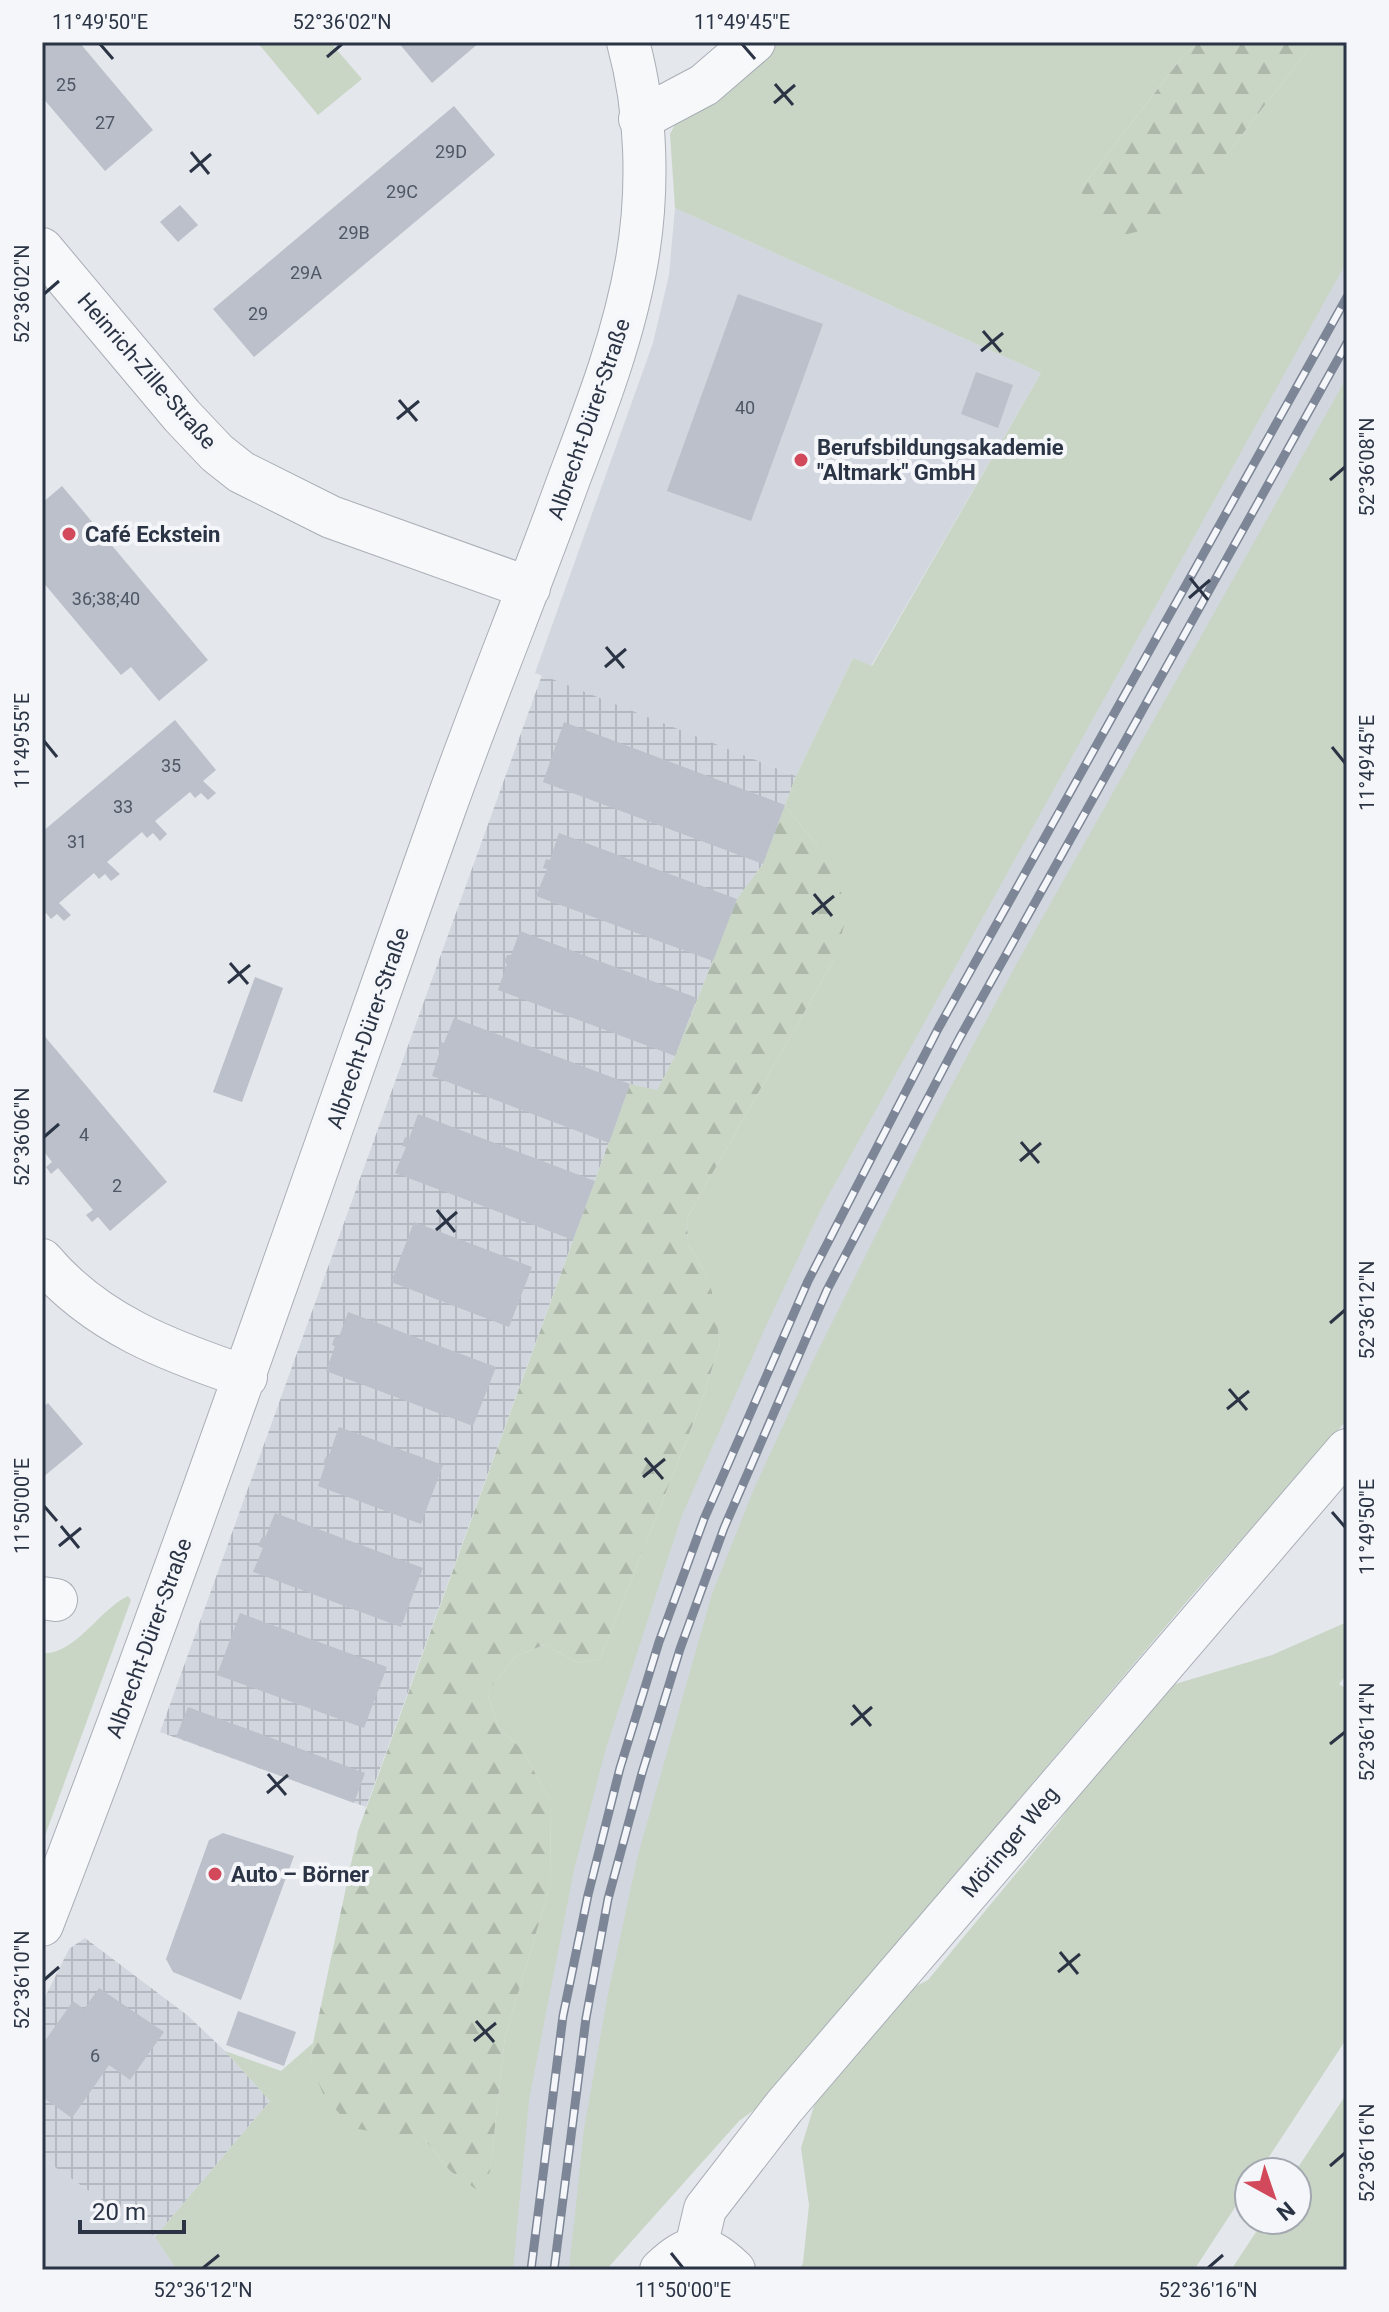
<svg xmlns="http://www.w3.org/2000/svg" width="1389" height="2312" font-family="Roboto,sans-serif">
<style>
.built{fill:#d2d6de}
.industrial{fill:url(#industrial-grid)}
.green{fill:#c9d6c5}
.forest{fill:url(#forest-firs)}
.building{fill:#bbc0ca}
.lines{fill:none;stroke-linecap:round;stroke-linejoin:round}
.street-casing{stroke:#a9aeb7;stroke-width:44}
.street{stroke:#f7f8fa;stroke-width:42}
.rail-casing{stroke:#7d8696;stroke-width:9}
.rail{stroke:#f4f6f9;stroke-width:6;stroke-dasharray:18;stroke-linecap:butt}
.ticks{fill:none;stroke:#2b3445;stroke-width:3}
.poi-dot{fill:#d1495b;stroke:#f4f6f9;stroke-width:3}
.labels{text-anchor:middle;dominant-baseline:central;stroke-width:8;stroke-linejoin:round;paint-order:stroke}
.number-label{font-size:18px;fill:#4f5766}
.street-label{font-size:22px;fill:#2b3445;stroke:#f4f6f9}
.poi-label{font-size:22px;font-weight:bold;fill:#2b3445;stroke:#f4f6f9;text-anchor:start}
.neatline{fill:none;stroke:#2b3445;stroke-width:3}
.ticks-label{font-size:20px;text-anchor:middle;fill:#2b3445}
</style>
<defs>
<pattern id="industrial-grid" width="8" height="8" patternUnits="userSpaceOnUse" patternTransform="scale(2)"><rect width="8" height="8" fill="#d2d6de"/><path d="M0 4h8M4 0v8" fill="none" stroke="#b4b8c0"/></pattern>
<pattern id="forest-firs" width="22" height="20" patternUnits="userSpaceOnUse" patternTransform="scale(2)"><rect width="22" height="20" fill="#c9d6c5"/><path d="M5 1l3.5 6h-7zM16 11l3.5 6h-7z" fill="#adb8ab"/></pattern>
</defs>
<rect width="100%" height="100%" fill="#e4e7ec"/>
<!-- built -->
<path class="built" d="M675,208L1041,373L871,666L853,658L796,776L535,673L653,343L669,275Z
M1347,230V395L580,2270H495L582,1768L778,1259Z
M42,2158L155,2237L177,2270H42Z"/>
<!-- industrial -->
<path class="industrial" d="M542,675L796,776L763,864L737,899L675,1056L657,1091L630,1084L366,1807L160,1732Z
M85,1938L187,2015L225,2051L270,2101L155,2237L42,2158V2003L69,1949Z"/>
<!-- green -->
<path class="green" d="M257,42H330L362,79L318,115Z
M768,42H1199L1183,56L1080,190L1227,154L1314,42H1347V261L822,1207L766,1326L682,1515L606,1748L574,1870L529,2100L513,2270H177L155,2237L270,2101L225,2051L281,2071L313,2043L310,2064L396,2136H422L450,2171L480,2191L490,2170L505,2037L551,1883L550,1801L523,1750L499,1728L487,1692L516,1656L544,1645L579,1663L600,1659L702,1401L720,1343L707,1275L688,1244L687,1218L835,958L818,847L785,805L796,776L853,658L872,666L1041,373L675,208L670,134L679,117Z
M1347,377V1420L1194,1593L758,2107L739,2121L606,2270H569L584,2129L608,1994L638,1855L712,1594L754,1489L811,1365L938,1111L1017,963Z
M128,1596L131,1600L42,1844V1653C74,1656 100,1609 128,1596Z
M1347,1622V1674L1339,1684L1347,1689V2038L1259,2172H1249V2186L1194,2270H800L803,2263L809,2205L801,2148L814,2106L841,2065L907,1991L928,1980L1058,1823L1097,1768L1162,1688L1272,1655Z
M1347,2093V2270H1231L1264,2220H1297L1295,2172Z"/>
<!-- forest -->
<path class="forest" d="M1199,42H1314L1227,154L1163,225L1124,235L1098,220L1080,190L1183,56Z
M785,805L818,847L849,908L835,958L687,1218L688,1244L707,1275L712,1292L720,1343L702,1401L600,1659L579,1663L544,1645L516,1656L487,1692L499,1728L523,1750L550,1801L551,1883L505,2037L490,2171L480,2192L450,2171L422,2136H396L353,2128L325,2098L310,2064L313,2043L358,1831L630,1084L657,1090L675,1056L737,899L763,864Z"/>
<!-- building -->
<path class="building" d="M42,42H79L153,130L105,171L42,97Z
M398,42H480L432,83Z
M454,106L495,155L254,357L213,309Z
M180,205L198,225L178,242L160,222Z
M738,294L823,324L751,521L667,491Z
M976,372L1013,385L998,428L961,414Z
M62,486L208,660L159,701L131,667L121,675L42,581V503Z
M175,720L216,770L203,781L216,793L208,800L201,793L195,798L190,792L155,821L167,834L160,841L153,833L147,838L142,832L107,862L120,874L111,881L105,874L99,879L94,873L59,903L71,915L64,921L57,914L51,919L46,913L42,917V832Z
M564,722L785,805L763,864L543,782Z
M559,833L737,899L713,961L536,896L547,869L543,868L546,859L550,860Z
M520,931L697,998L675,1056L498,990L507,964L504,962L507,955H511Z
M255,977L283,988L242,1102L213,1092Z
M454,1018L630,1084L609,1143L432,1076L440,1051L438,1050L441,1042L444,1043Z
M42,1033L167,1182L110,1231L98,1217L92,1222L86,1215L93,1210L58,1168L51,1174L46,1167L52,1162L42,1149Z
M418,1114L595,1181L573,1240L395,1173L406,1147L402,1146L405,1137L409,1139Z
M414,1222L532,1267L509,1327L391,1282Z
M348,1312L496,1367L473,1426L326,1371L335,1346L332,1345L335,1336L339,1337Z
M48,1403L83,1444L42,1478V1408Z
M339,1427L443,1465L421,1524L318,1486L325,1465L323,1464L326,1456L328,1458Z
M275,1513L423,1568L401,1627L253,1572L263,1548L258,1546L262,1537L265,1538Z
M240,1613L387,1667L364,1728L217,1675Z
M188,1707L365,1773L354,1803L176,1737Z
M223,1833L294,1856L241,2000L173,1972L166,1959L209,1840Z
M99,1988L164,2032L130,2080L109,2065L72,2118L42,2097V2045L73,2001L84,2009Z
M238,2011L296,2032L284,2066L226,2045Z"/>
<g class="lines">
<defs>
<path id="street" d="M640,119L704,85L754,42
M42,249L182,416L217,453L241,472L331,517L529,588
M42,1260C96,1324 169,1351 246,1377
M42,1598L56,1600
M42,1925C184,1558 310,1186 442,816C482,703 528,592 569,479C596,408 624,336 637,260C649,190 647,111 628,42
M696,2247L705,2209L784,2107L1347,1450
M661,2270C691,2242 704,2242 734,2270"/>
</defs>
<!-- street casing -->
<use href="#street" class="street-casing"/>
<!-- street -->
<use href="#street" class="street"/>
<defs>
<path id="rail" d="M531,2270L563,2016L588,1895L620,1768L659,1642L704,1519L808,1281L939,1027L1347,297
M554,2270L586,2018L608,1899L642,1773L680,1649L724,1528L827,1290L959,1039L1347,343"/>
</defs>
<!-- rail casing -->
<use href="#rail" class="rail-casing"/>
<!-- rail -->
<use href="#rail" class="rail"/>
</g>
<!-- ticks -->
<path class="ticks" d="M100,44L113,59M742,44L755,59M327,57L342,44M775,84L793,105M774,103L795,85M191,152L209,174M190,172L211,154M44,294L59,281M983,331L1001,352M981,351L1003,333M399,400L417,421M397,419L419,401M1330,480L1345,467M1190,578L1208,600M1189,598L1210,580M606,647L624,668M605,667L626,649M44,741L57,757M1332,747L1345,763M814,894L832,916M812,914L834,896M230,963L248,984M228,983L250,965M44,1137L59,1124M1021,1142L1039,1163M1020,1161L1041,1143M437,1210L455,1232M436,1230L457,1212M1330,1323L1345,1310M1229,1389L1247,1410M1227,1409L1249,1391M645,1458L663,1479M643,1477L665,1459M44,1506L57,1521M1332,1512L1345,1527M61,1526L79,1548M59,1546L81,1528M853,1705L871,1726M851,1725L872,1707M1330,1744L1345,1732M268,1774L286,1795M267,1793L288,1775M1060,1952L1078,1974M1058,1972L1080,1954M44,1980L59,1967M476,2021L494,2042M474,2041L496,2023M1330,2166L1345,2153M671,2253L683,2268M203,2268L219,2255M1208,2268L1223,2255"/>
<!-- markers -->
<g class="poi-dot">
<circle cx="801" cy="460" r="8"/>
<circle cx="69" cy="534" r="8"/>
<circle cx="215" cy="1874" r="8"/>
</g>
<g class="labels">
<!-- number labels -->
<g class="number-label">
<text x="66" y="84">25</text>
<text x="105" y="122">27</text>
<text x="451" y="151">29D</text>
<text x="402" y="191">29C</text>
<text x="354" y="232">29B</text>
<text x="306" y="272">29A</text>
<text x="258" y="313">29</text>
<text x="745" y="407">40</text>
<text x="106" y="598">36;38;40</text>
<text x="171" y="765">35</text>
<text x="123" y="806">33</text>
<text x="77" y="841">31</text>
<text x="84" y="1134">4</text>
<text x="117" y="1185">2</text>
<text x="95" y="2055">6</text>
</g>
<!-- street labels -->
<g class="street-label">
<text transform="translate(147 371) rotate(49)">Heinrich-Zille-Straße</text>
<text transform="translate(589 419) rotate(-71)">Albrecht-Dürer-Straße</text>
<text transform="translate(368 1028) rotate(-71)">Albrecht-Dürer-Straße</text>
<text transform="translate(149 1638) rotate(-70)">Albrecht-Dürer-Straße</text>
<text transform="translate(1010 1842) rotate(-50)">Möringer Weg</text>
</g>
<!-- poi labels -->
<g class="poi-label">
<text x="817" y="447">Berufsbildungsakademie<tspan x="817" dy="25">"Altmark" GmbH</tspan></text>
<text x="85" y="534">Café Eckstein</text>
<text x="231" y="1874">Auto – Börner</text>
</g>
</g>
<!-- border -->
<rect width="1389" height="2312" fill="none" stroke="#f4f6f9" stroke-width="88"/>
<!-- north arrow -->
<g transform="translate(1273 2196) rotate(140)"><circle r="38" fill="#f4f6f9" stroke="#a4a8b1" stroke-width="2"/>
<path d="M0-6L14 30L0 20L-14 30Z" fill="#d1495b"/>
<text y="-12" font-size="22" font-weight="bold" text-anchor="middle" fill="#2b3445">N</text>
</g>
<!-- scale -->
<path d="M80 2220v12h104v-12" fill="none" stroke="#2b3445" stroke-width="4"/>
<text x="92" y="2220" font-size="24" fill="#2b3445" stroke="#f4f6f9" stroke-width="6" paint-order="stroke">20 m</text>
<rect x="44" y="44" width="1301" height="2224" class="neatline"/>
<g class="ticks-label">
<text x="100" y="29">11°49'50"E</text>
<text x="342" y="29">52°36'02"N</text>
<text x="742" y="29">11°49'45"E</text>
<text transform="translate(22 294) rotate(-90)" y="7">52°36'02"N</text>
<text transform="translate(1367 467) rotate(-90)" y="7">52°36'08"N</text>
<text transform="translate(22 741) rotate(-90)" y="7">11°49'55"E</text>
<text transform="translate(1367 763) rotate(-90)" y="7">11°49'45"E</text>
<text transform="translate(22 1137) rotate(-90)" y="7">52°36'06"N</text>
<text transform="translate(1367 1310) rotate(-90)" y="7">52°36'12"N</text>
<text transform="translate(22 1506) rotate(-90)" y="7">11°50'00"E</text>
<text transform="translate(1367 1527) rotate(-90)" y="7">11°49'50"E</text>
<text transform="translate(1367 1732) rotate(-90)" y="7">52°36'14"N</text>
<text transform="translate(22 1980) rotate(-90)" y="7">52°36'10"N</text>
<text transform="translate(1367 2153) rotate(-90)" y="7">52°36'16"N</text>
<text x="203" y="2297">52°36'12"N</text>
<text x="683" y="2297">11°50'00"E</text>
<text x="1208" y="2297">52°36'16"N</text>
</g>
</svg>
